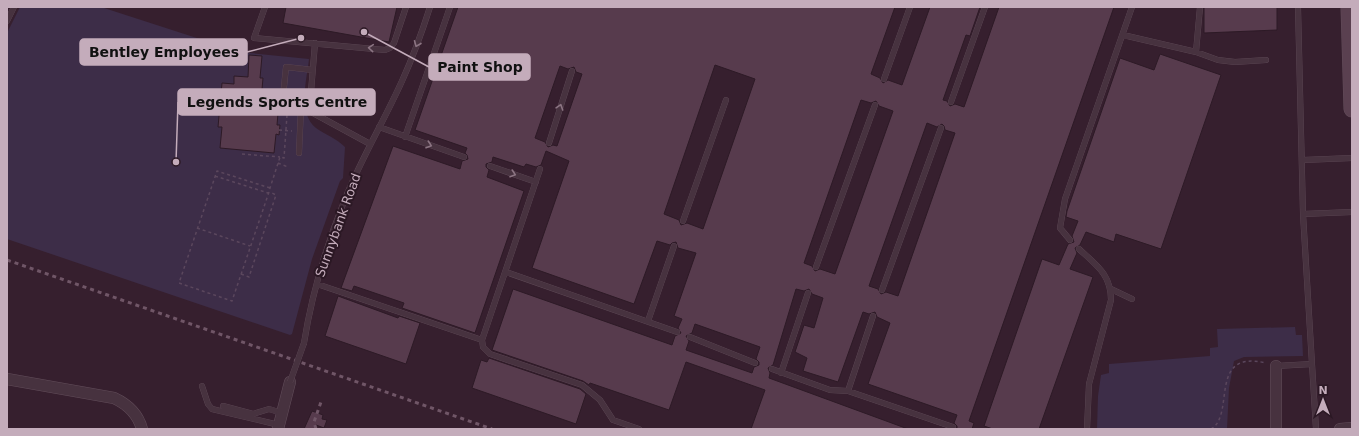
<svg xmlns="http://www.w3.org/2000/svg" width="1359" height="436" font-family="'DejaVu Sans',sans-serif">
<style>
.green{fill:#3d2d48}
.building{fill:#573b4d;stroke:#2d1a26;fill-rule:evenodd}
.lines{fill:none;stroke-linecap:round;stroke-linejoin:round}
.lane-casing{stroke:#624d5a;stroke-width:6}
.street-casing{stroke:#624d5a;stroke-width:12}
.secondary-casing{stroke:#624d5a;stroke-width:17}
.path{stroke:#5b475d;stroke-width:1.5;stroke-dasharray:3 3;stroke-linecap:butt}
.lane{stroke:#47323f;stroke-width:5.5}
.street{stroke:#47323f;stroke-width:11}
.secondary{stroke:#5a4050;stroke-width:16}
.rail{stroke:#705667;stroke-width:3;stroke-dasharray:4 4;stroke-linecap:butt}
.lane-bridge-casing{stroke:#624d5a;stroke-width:6;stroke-linecap:butt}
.lane-bridge{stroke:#47323f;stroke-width:5.5}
.oneway{stroke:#8c7583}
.labels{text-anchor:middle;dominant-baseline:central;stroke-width:4;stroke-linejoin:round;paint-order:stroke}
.street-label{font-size:13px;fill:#c4acbb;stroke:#2b1824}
.leader{fill:none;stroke:#c4acbb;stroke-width:1.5}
.callout-dot{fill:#c4acbb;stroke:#2b1824;stroke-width:1.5}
.callout{fill:#c4acbb;stroke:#c4acbb;stroke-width:1.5}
.callout-label{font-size:14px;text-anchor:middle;font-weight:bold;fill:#111}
</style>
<rect width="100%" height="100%" fill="#361f2e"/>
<!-- green -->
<path class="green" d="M20,7H101L240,52L309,59C307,79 297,113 316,128C326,135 336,138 345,147L343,178L340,181L312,259L292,334L290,335L7,239V33Z
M1295,327L1296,335H1302L1303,356L1244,357L1234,361L1229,388L1227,429H1097L1098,396L1101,375L1109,373V364L1210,356V348L1218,347L1217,329Z"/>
<!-- building -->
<path class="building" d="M286,7H397L389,42L283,23Z
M458,7H895L871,74L880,78L883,83L888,80L902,85L930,7H980L970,36L966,35L943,100L947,101L950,106L955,104L964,107L999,7H1114L969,421L974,423L972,429H957V426L954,423L957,415L868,384L890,323L877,317L875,312L869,314L863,312L838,382L803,371L807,358L795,352L804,325L814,328L823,298L812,294L809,289L804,291L796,289L773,365L768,368L770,373L769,378L908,429H751L765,390L686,362L669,410L590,383L589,385L583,381L492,350L513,289L672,345L675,336L681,333L678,328L682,319L674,316L696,253L678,248L676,242L672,243L670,245L657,241L634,304L532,268L569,161L546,151L541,165L536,167L526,164L524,167L493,157L492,162L486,164V167L489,170L487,177L524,191L475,333L402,308L404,303L354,286L352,291L341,288L393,146L460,169L462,161L468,159L467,155L465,153L467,148L415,130ZM715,65L755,79L703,229L687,223L681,225L679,220L664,214ZM560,66L568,69L574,67L576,72L582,74L557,146L553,145L548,147L545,142L535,138ZM861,100L871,103L876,101L879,106L893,111L835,274L820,269L815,271L812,266L804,263ZM927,123L937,127L942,124L944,126L945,130L955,133L898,296L886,292L881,294L878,289L869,286ZM695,324L760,347L756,359L759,362V365L754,367L752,373L686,350L689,341L686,336L692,333Z
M1204,7H1277V30L1204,33Z
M1160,54L1221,75L1161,249L1116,234L1114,242L1086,232L1080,245L1075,248L1077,253L1070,269L1093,277L1039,429H993L984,426L1042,259L1059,265L1068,244L1074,242L1072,236L1078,221L1066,217L1067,211L1120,58L1154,70Z
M249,55L262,56L260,78H263L260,112L278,113L277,125H280L279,135L276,134L274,153L220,148L222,127H218L222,83L234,84V76L248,77Z
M338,296L398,318L399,316L420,323L406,364L325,336Z
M489,358L580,389L586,394L576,424L472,388L481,360L487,362Z
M312,411L323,415L322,419L327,420L324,428L316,425L314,429H304Z"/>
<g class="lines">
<defs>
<path id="lane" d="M265,7L254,38L385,50L390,48L394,43L406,7
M7,21L14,7
M1123,35L1196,52L1218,60L1235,62L1266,60
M315,43L310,104L313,113L370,144
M1196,52L1200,7
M884,79L910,7
M951,102L985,7
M379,127L464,157
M405,137L450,7
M549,143L572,71
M299,153L301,108L282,107L286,67L313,70
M1303,160L1352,158
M490,166L536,182
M1303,214L1352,212
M683,221L726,100
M1070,240L1060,228L1065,199L1132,7
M1079,249C1096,265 1111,274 1111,300L1089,384L1087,429
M816,267L875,105
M506,272L677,332
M317,284L482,340L540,169
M1111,289L1132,299
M882,290L941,128
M648,321L674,246
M690,337L755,363
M482,340L483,347L490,354L582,385L600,400L613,420L639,429
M304,343C312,293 326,246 345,199C361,159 384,121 402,81C413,57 422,32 430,7
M1312,364L1316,429
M1276,366L1312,364L1303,214L1298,7
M772,369L830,390L848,391L953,427
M781,373L808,293
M202,386L208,404L212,409L279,425
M848,391L873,316
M223,406L253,414L269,409L282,413"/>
<path id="street" d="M1276,366V429
M7,379L114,398C127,404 138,414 142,429
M278,429L290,382
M1340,429L1352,428"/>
<path id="secondary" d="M1349,7L1352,109"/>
</defs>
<!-- lane casing -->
<use href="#lane" class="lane-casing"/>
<!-- street casing -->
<use href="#street" class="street-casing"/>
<!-- secondary casing -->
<use href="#secondary" class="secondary-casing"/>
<!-- path -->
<path class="path" d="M279,130L292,131
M242,154L280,157
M278,163L288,167
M215,176L268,193
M270,188L217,171L179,283L232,301L269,192L270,188L280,157L284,158L287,115
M197,228L250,246
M241,274L249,277L276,195L270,192
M1211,429C1236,415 1207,349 1266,363"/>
<!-- lane -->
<use href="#lane" class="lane"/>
<!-- street -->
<use href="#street" class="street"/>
<!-- secondary -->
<use href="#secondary" class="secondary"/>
<!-- rail -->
<path class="rail" d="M7,260L492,429
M316,429L314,422L322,399"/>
<defs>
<path id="lane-bridge" d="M290,382L304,343"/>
</defs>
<!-- lane-bridge casing -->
<use href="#lane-bridge" class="lane-bridge-casing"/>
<!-- lane-bridge -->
<use href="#lane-bridge" class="lane-bridge"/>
</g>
<!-- one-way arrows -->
<defs><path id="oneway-chevron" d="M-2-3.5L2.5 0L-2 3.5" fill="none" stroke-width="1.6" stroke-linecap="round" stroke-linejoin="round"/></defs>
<g class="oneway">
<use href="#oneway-chevron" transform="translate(417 44) rotate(112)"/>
<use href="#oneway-chevron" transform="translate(371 48) rotate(-175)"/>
<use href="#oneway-chevron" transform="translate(560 107) rotate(-72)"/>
<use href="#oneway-chevron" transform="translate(429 145) rotate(19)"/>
<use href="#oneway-chevron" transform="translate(513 174) rotate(19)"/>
</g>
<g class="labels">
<!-- street labels -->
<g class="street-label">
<text transform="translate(338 225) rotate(-70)">Sunnybank Road</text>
</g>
</g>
<!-- callouts -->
<path class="leader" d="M301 38L247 52M364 32L429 67M176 162L178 102"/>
<g class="callout-dot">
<circle cx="301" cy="38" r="4"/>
<circle cx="364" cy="32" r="4"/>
<circle cx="176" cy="162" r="4"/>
</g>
<g class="callout">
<rect x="80" y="39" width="167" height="26" rx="4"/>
<rect x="429" y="54" width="101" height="26" rx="4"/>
<rect x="178" y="89" width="197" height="26" rx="4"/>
</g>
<g class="callout-label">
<text x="164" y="57">Bentley Employees</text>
<text x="480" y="72">Paint Shop</text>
<text x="277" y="107">Legends Sports Centre</text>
</g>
<!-- border -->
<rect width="1359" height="436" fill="none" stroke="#c4acbb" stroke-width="16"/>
<!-- north arrow -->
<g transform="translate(1323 400)" stroke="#2b1824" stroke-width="3" paint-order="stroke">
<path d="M0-3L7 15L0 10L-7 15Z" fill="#c4acbb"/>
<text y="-6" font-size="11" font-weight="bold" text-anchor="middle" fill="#c4acbb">N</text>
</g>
</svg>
